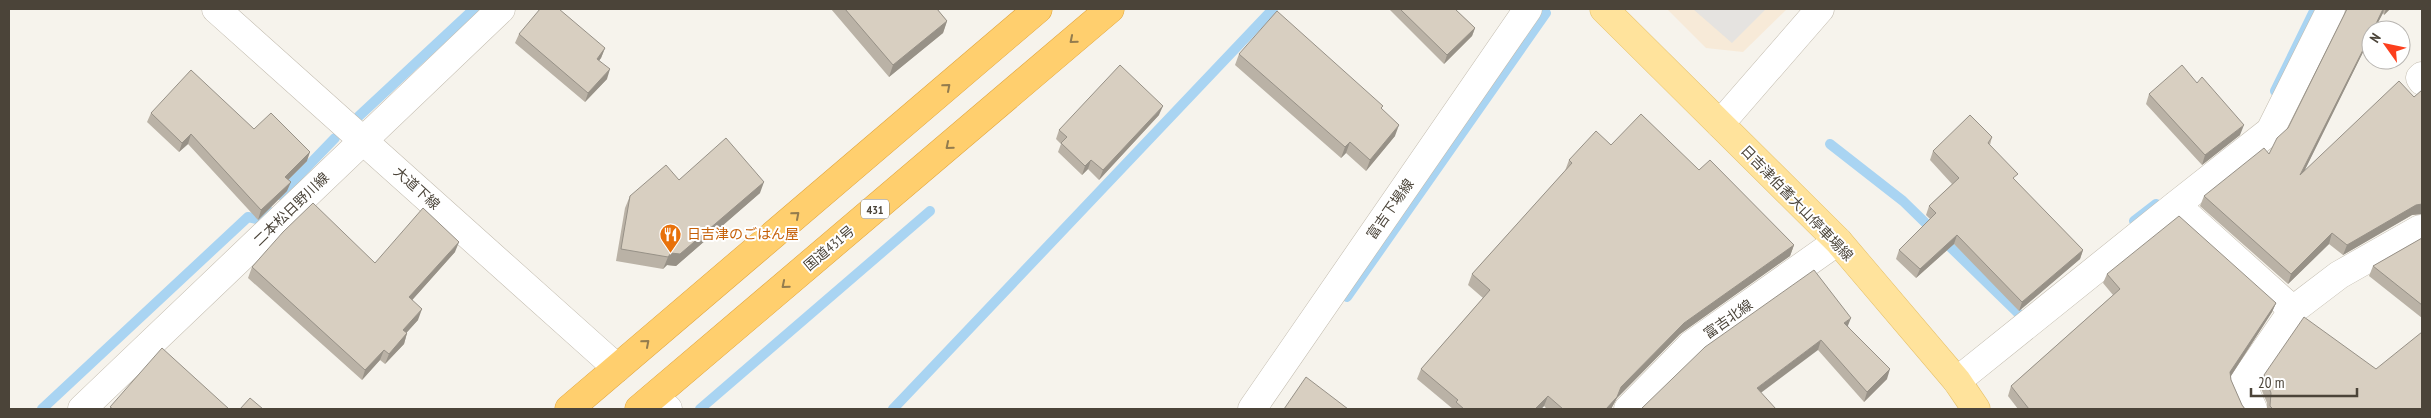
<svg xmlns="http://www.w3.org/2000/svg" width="2431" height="418" font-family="'PT Sans Narrow','Noto Sans JP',sans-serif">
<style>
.commercial{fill:#f7ead8}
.parking{fill:#e5e3e0}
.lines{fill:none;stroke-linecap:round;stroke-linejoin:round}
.stream{stroke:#a9d4f2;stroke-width:10}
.minor-casing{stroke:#c2bbae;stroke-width:29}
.major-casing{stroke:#e6c16a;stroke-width:29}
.highway-casing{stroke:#e0a43c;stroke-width:29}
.minor{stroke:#fff;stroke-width:28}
.major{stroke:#ffe39c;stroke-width:28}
.highway{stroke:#ffcf6e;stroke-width:28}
.wall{fill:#bab2a6}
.shaded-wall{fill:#979187}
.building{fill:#d8cfc1;stroke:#979187}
.oneway{stroke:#937c4e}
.labels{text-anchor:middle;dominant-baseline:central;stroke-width:4;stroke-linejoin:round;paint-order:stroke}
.shield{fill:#fff;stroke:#817c74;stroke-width:1}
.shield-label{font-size:12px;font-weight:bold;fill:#4b4439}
.street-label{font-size:14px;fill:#4b4439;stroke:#fff}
.food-label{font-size:14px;fill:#c56008;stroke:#fff;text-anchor:start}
</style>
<rect width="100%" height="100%" fill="#f6f3ec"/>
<!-- commercial -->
<path class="commercial" d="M1667,9H1787L1743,52L1706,48Z"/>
<!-- parking -->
<path class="parking" d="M1693,9H1766L1732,43Z"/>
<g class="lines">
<!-- stream -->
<path class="stream" d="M2275,91L2315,9
M359,116L474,9
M1830,144L1903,201L2019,314
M280,195L335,138
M2134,221L2156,204
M1347,297L1546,13
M42,409L248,217L257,219L267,209
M700,409L930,211
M893,409L1273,9"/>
<defs>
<path id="minor" d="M216,9L617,368
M2422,76L2420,78L2422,81
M1720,124L1820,9
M2176,205L2293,310
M1957,381L2176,205L2270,131L2331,9
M654,397L668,409
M82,409L501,9
M1252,409L1528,9
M1628,409L1691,345L1838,241
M2253,409L2242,384L2293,310L2339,275L2420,229L2422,231"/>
<path id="major" d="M1604,9L1838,241L1957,381L1976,409"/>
<path id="highway" d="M569,409L1038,9
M639,409L1110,9"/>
</defs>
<!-- minor casing -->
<use href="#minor" class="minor-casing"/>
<!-- major casing -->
<use href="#major" class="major-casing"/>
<!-- highway casing -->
<use href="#highway" class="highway-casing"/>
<!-- minor -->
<use href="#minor" class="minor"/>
<!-- major -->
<use href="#major" class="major"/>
<!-- highway -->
<use href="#highway" class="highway"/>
</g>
<!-- wall -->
<path class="wall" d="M831,9H937L947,21L943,33L889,77Z
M1389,9H1455L1475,28L1472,36L1444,64Z
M2346,9H2390L2384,15L2383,13L2374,30H2371V36L2303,173L2414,97L2422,90V214L2412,215L2343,255L2329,244L2288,284L2200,206L2204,196L2269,154L2288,128L2345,13Z
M519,34L605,48L601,58L599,61L607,79L585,102L515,43Z
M1239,54L1382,109L1395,136L1366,171L1346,153L1341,158L1235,65Z
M2149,94L2240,135L2202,165L2146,104Z
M151,113L307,161L288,180L287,191L258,220L188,144L179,152L147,122Z
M1159,115L1099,180L1088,169L1082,175L1058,152L1061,144L1056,139L1059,130Z
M1992,137L1990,145L2015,181L2083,250L2080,259L2019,311L1954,244L1916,278L1896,259L1899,250L1930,219L1926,215L1929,206L1952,184L1930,160L1933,151Z
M1611,145L1699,170L1794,245L1790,256L1680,334L1617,398L1611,409H1547L1544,406L1541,409H1453L1417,379L1421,369L1483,298L1468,285L1472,274L1565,171L1569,160Z
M679,180L760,193L676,266L667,265L663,269L616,261L625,208L630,196Z
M2422,238V318L2369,276L2373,266Z
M455,252L412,300L418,320L406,333H407L404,344L385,364L380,360L362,380L248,278L252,267L375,263Z
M2107,274L2276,303L2272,312L2231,376V380L2242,405L2245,409H2018L2008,396L2011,386L2113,295L2103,283Z
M1848,326L1887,379L1864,402L1818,350L1705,347Z
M2376,369L2422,409H2267V403L2260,386L2264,375Z"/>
<!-- shaded-wall -->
<path class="shaded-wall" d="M2383,9H2384L2383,13L2374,30H2373Z
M2386,9H2390L2384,15Z
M947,21L943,33L889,77L893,65Z
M1475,28L1472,36L1444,64L1447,55Z
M2371,34V36L2297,186L2300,175Z
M605,48L601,58L593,68L597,59Z
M610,69L607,79L585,102L588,93Z
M1163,106L1159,115L1099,180L1103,170Z
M1399,125L1395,136L1366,171L1370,160Z
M2244,125L2240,135L2202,165L2205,155Z
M191,134L188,144L179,152L182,143Z
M1350,142L1346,153L1341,158L1345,147Z
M310,152L307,161L282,186L285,177Z
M1091,160L1088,169L1082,175L1085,166Z
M291,182L287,191L258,220L261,210Z
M764,182L760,193L676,266L667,265L663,269L668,257L671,253Z
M2422,204L2421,214L2412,215L2343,255L2347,245L2416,205Z
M2332,233L2329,244L2288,284L2291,274Z
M1957,235L1954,244L1916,278L1920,269Z
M459,242L455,252L406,307L409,297Z
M1794,245L1790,256L1680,334L1617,398L1611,409H1606L1621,387L1684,323Z
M2083,250L2080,259L2019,311L2022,302Z
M2276,303L2272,312L2227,382L2230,372Z
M422,309L418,320L400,340L403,330Z
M1851,318L1847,328L1844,323Z
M407,333L404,344L385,364L389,354Z
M1821,340L1818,350L1754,398L1757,388Z
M384,350L380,360L362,380L365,370Z
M1890,369L1887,379L1864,402L1867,392Z
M1548,396L1544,406L1541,409H1535Z"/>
<!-- building -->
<path class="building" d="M540,9H559L605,48L597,59L610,69L588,93L519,34Z
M845,9H937L947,21L893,65Z
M1400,9H1455L1475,28L1447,55Z
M2347,9H2383L2373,30H2371V34L2300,175L2399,81L2414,97L2422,90V204L2416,205L2347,245L2332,233L2291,274L2204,196L2264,148L2269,154L2277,138L2288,128Z
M1277,11L1383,106L1381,108L1399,125L1370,160L1350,142L1345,147L1239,54Z
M1120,65L1163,106L1103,170L1091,160L1085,166L1061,143L1067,137L1059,130Z
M2182,65L2197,83L2202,77L2244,125L2205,155L2149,94Z
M191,70L254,129L271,113L310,152L285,177L291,182L261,210L191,134L182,143L151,113Z
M1641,114L1699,170L1710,160L1794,245L1684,323L1621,387L1617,397L1606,409H1563L1548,396L1535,409H1464L1456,402L1458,400L1421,369L1490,290L1472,274L1572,163L1569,160L1596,131L1611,145Z
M1970,115L1992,137L1988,143L2018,174L2013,178L2083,250L2022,302L1957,235L1920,269L1899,250L1936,213L1929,206L1959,178L1933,151Z
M726,138L764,182L680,254L671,253L668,257L621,249L630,196L666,165L679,180Z
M313,203L375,263L423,208L459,242L409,297L422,309L403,330L407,333L389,354L384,350L365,370L252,267L283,232Z
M2179,216L2276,303L2230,372L2231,380L2242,405L2245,409H2029L2011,386L2120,289L2107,274Z
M2422,238V305L2373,266Z
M1814,270L1851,318L1844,323L1890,369L1867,392L1821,340L1757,388L1776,409H1641L1705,347Z
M2304,317L2376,369L2422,332V409H2273L2270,406L2271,393L2264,375Z
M162,348L229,409H113L110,407Z
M1306,377L1348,409H1284Z
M250,398L263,409H240Z"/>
<!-- one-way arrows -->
<defs><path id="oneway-chevron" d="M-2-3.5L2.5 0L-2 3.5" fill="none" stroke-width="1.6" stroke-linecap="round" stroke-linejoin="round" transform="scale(1.25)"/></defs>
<g class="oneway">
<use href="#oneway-chevron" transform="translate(1073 40) rotate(140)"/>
<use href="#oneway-chevron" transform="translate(947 87) rotate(-41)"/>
<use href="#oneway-chevron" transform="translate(949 146) rotate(140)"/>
<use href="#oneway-chevron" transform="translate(796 215) rotate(-41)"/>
<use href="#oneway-chevron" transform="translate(785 285) rotate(140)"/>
<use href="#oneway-chevron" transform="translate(646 343) rotate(-41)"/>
</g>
<!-- icons -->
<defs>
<symbol id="restaurant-pin" viewBox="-11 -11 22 30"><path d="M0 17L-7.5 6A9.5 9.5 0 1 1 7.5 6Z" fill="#e8710a" stroke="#fff"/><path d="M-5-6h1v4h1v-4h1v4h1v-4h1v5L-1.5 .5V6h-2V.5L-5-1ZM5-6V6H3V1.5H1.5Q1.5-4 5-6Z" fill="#fff"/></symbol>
</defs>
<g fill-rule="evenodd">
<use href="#restaurant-pin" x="658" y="222" width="25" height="34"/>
</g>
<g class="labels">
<!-- shield labels -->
<rect class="shield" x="861" y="199.5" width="28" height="19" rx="4"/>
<g class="shield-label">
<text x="875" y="209">431</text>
</g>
<!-- street labels -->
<g class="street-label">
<text transform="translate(417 188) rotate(42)">大道下線</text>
<text transform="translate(1797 203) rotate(46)">日吉津伯耆大山停車場線</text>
<text transform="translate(291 209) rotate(-44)">二本松日野川線</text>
<text transform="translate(1390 209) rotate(-55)">富吉下場線</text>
<text transform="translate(829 248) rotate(-40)">国道431号</text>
<text transform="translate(1728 319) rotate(-35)">富吉北線</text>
</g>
<!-- food labels -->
<g class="food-label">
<text x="687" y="234">日吉津のごはん屋</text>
</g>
</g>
<!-- border -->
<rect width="2431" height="418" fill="none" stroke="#4b4439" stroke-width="20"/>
<!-- north arrow -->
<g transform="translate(2386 45) rotate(303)"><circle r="24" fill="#ffffff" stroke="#b7b4b0"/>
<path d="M0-4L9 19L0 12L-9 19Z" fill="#fc3f1d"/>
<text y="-8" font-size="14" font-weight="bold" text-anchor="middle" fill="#4b4439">N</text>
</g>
<!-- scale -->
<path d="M2251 388v8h106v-8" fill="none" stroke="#4b4439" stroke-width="2.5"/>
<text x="2258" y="388" font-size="15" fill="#4b4439" stroke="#ffffff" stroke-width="4" paint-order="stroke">20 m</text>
</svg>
